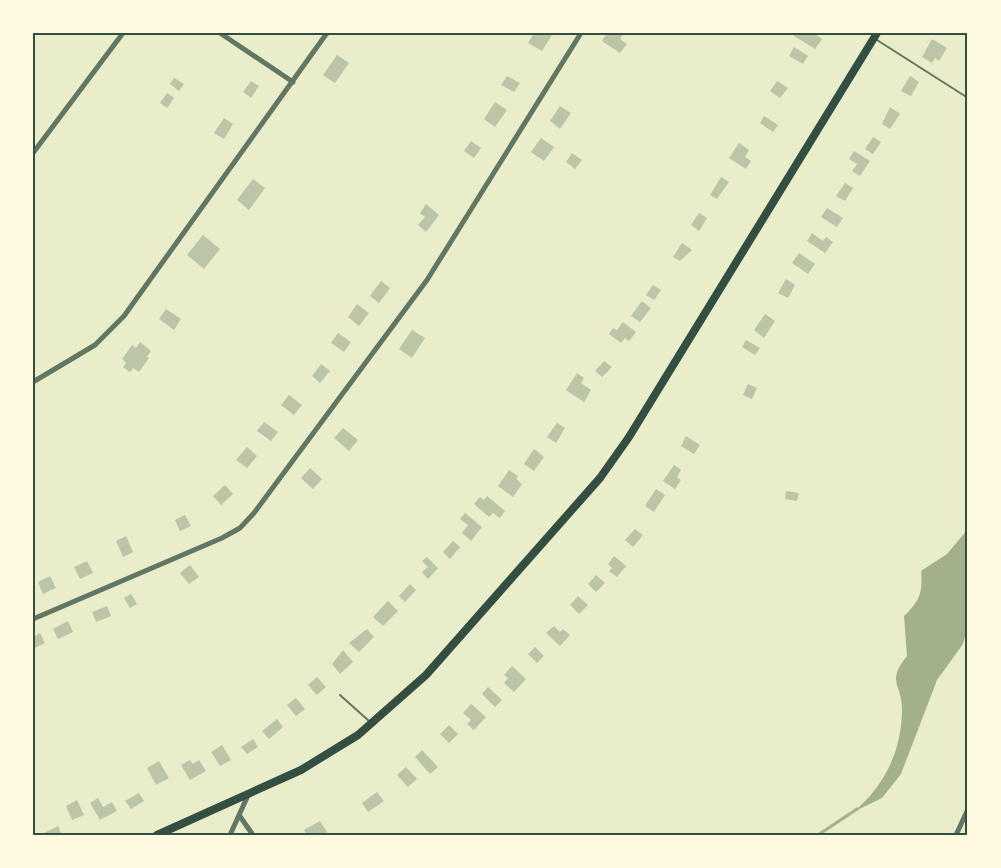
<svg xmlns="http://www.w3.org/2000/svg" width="1001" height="868" font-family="'Golos Text',sans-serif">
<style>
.water{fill:#a3b18a}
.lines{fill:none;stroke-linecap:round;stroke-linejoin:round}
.stream{stroke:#a3b18a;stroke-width:3}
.building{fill:#bcc5a7}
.service{stroke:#617663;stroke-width:2}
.minor{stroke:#617663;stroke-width:5}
.secondary{stroke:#344e41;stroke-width:8}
.neatline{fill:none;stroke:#344e41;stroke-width:2}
</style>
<rect width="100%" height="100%" fill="#e9edc9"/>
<!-- water -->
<path class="water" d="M968,529V625L963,644L937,680L901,774L882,798L853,812C884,787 901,752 902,712C903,683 885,684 907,656L904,616C920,601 923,592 921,571L947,554Z"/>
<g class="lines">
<!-- stream -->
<path class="stream" d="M818,835L857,809"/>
</g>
<!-- building -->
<path class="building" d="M534,33L552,35L542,51L528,43Z
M607,33H624L620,39L627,44L620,53L602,41Z
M795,33H813L822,39L815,49L794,36Z
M932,39L947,48L939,61L935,58L932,63L922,57Z
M794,47L808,56L803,64L789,56Z
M337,55L349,63L335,83L323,75Z
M507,76L520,83L514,92L501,85Z
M910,76L919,82L911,96L901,91Z
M174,78L184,84L179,91L170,84Z
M251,81L259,86L251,98L243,92Z
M777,81L788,88L780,98L770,91Z
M167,93L174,98L167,108L160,103Z
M495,102L507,110L495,127L484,119Z
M560,106L571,113L560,129L550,121Z
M890,107L900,114L890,129L882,124Z
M764,116L778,125L773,132L760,123Z
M224,118L233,124L224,139L214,133Z
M873,137L881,142L873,154L865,149Z
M541,138L554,147L544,161L531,152Z
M471,141L481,148L474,158L464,151Z
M739,143L749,150L745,157L751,161L746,169L729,158Z
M854,151L870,161L860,176L852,171L857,164L849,159Z
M572,153L582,160L575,169L566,162Z
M721,177L729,182L717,199L710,195Z
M253,179L265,188L249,210L237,200Z
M845,183L853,188L845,201L836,196Z
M426,204L439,215L426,232L418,225L425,217L420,213Z
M827,208L843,218L837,227L821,217Z
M699,213L707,218L699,231L691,225Z
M812,233L823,241L826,237L833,242L825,253L807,241Z
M203,235L220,249L204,269L187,255Z
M682,243L692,250L680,261L673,257Z
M799,253L815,264L808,274L792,263Z
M786,279L795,285L788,298L778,293Z
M381,281L390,288L379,303L370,296Z
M653,285L661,290L654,300L646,295Z
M642,301L651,308L640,322L631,316Z
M357,304L369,313L359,326L348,317Z
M166,309L181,319L174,330L159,319Z
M765,314L775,321L764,338L754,330Z
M623,322L636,332L629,341L625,338L621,343L609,334L613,328L617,330Z
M412,330L425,338L412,358L399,349Z
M338,333L351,342L344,352L331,343Z
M746,340L760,348L755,355L742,347Z
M140,342L151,351L147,357L149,358L139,372L133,368L130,372L123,367L126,363L122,359L132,345L136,348Z
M604,361L612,367L602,377L595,371Z
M321,364L330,371L320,383L312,376Z
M577,373L584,378L581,383L591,390L584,402L566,390Z
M748,384L757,388L752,399L743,395Z
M289,395L302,405L294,415L281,405Z
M264,422L278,432L271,441L257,431Z
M557,423L565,428L556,443L547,437Z
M343,428L358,440L349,451L334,438Z
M686,436L700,445L694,454L681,446Z
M247,447L257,456L247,468L236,460Z
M534,449L544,457L534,471L524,464Z
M674,465L681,470L677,477L681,480L675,489L663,481Z
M310,468L322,479L313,489L301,478Z
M509,470L518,476L516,479L522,484L513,497L498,486Z
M225,485L233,494L221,505L213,496Z
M656,489L665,495L654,512L645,506Z
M786,491L799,493L797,501L785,499Z
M487,496L505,511L500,518L493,513L489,517L474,504L480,497L484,500Z
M465,513L482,527L471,541L462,533L468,525L460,519Z
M185,515L191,526L180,531L175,520Z
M635,529L643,535L633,547L625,540Z
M126,536L133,552L123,557L116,541Z
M453,541L460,547L450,559L443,552Z
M614,556L626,566L617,577L609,571L612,568L608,564Z
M427,557L438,568L428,579L422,572L428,567L422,561Z
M87,561L93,573L80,579L74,567Z
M190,565L199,577L189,584L180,573Z
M596,575L605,583L596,592L588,584Z
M50,576L56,588L43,594L38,582Z
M410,584L416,590L405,602L399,596Z
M131,594L137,604L130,608L124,598Z
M578,596L588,605L579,614L570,605Z
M388,601L398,611L383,626L373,617Z
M107,606L111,616L96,622L92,612Z
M68,621L73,632L58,639L53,629Z
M554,626L560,632L563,629L570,635L560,646L546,633Z
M367,629L374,637L359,652L349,643Z
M40,633L45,643L33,649V637Z
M535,647L544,656L537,663L528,654Z
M343,650L353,662L340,674L332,664Z
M512,666L526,679L514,692L504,683L508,678L504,675Z
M317,677L326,687L317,695L308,685Z
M488,687L502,700L495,707L482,694Z
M296,698L305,709L296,716L287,705Z
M471,704L486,717L474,730L467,724L471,720L463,713Z
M277,719L283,727L269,739L262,731Z
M449,725L458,734L449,743L440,734Z
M253,739L258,747L247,754L241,747Z
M222,745L231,760L220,766L211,752Z
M422,750L438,767L430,774L415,757Z
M190,760L193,764L199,760L206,771L190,780L181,765Z
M159,761L169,778L156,785L147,768Z
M406,767L417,779L408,787L397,775Z
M377,792L384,801L368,812L362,803Z
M139,793L144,801L131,809L125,801Z
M98,798L103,807L112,802L117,811L100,820L90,803Z
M77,800L84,815L72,820L66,806Z
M320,821L329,835H307L304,830Z
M58,826L62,835H40Z"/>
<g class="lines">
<!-- service -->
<path class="service" d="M877,40L968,98
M340,695L369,721"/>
<!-- minor -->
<path class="minor" d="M220,33L293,82
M33,153L123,33
M33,382L95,345L124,316L327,33
M33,619L222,538L240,528L254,513L427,280L581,33
M239,815L253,835
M230,835L249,793
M956,835L968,809"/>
<!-- secondary -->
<path class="secondary" d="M157,835L301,770L358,735L426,675L600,478L629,437L877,33"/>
</g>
<!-- border -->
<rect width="1001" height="868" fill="none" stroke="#fefae0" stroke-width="69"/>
<rect x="34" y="34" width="932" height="800" class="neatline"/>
</svg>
